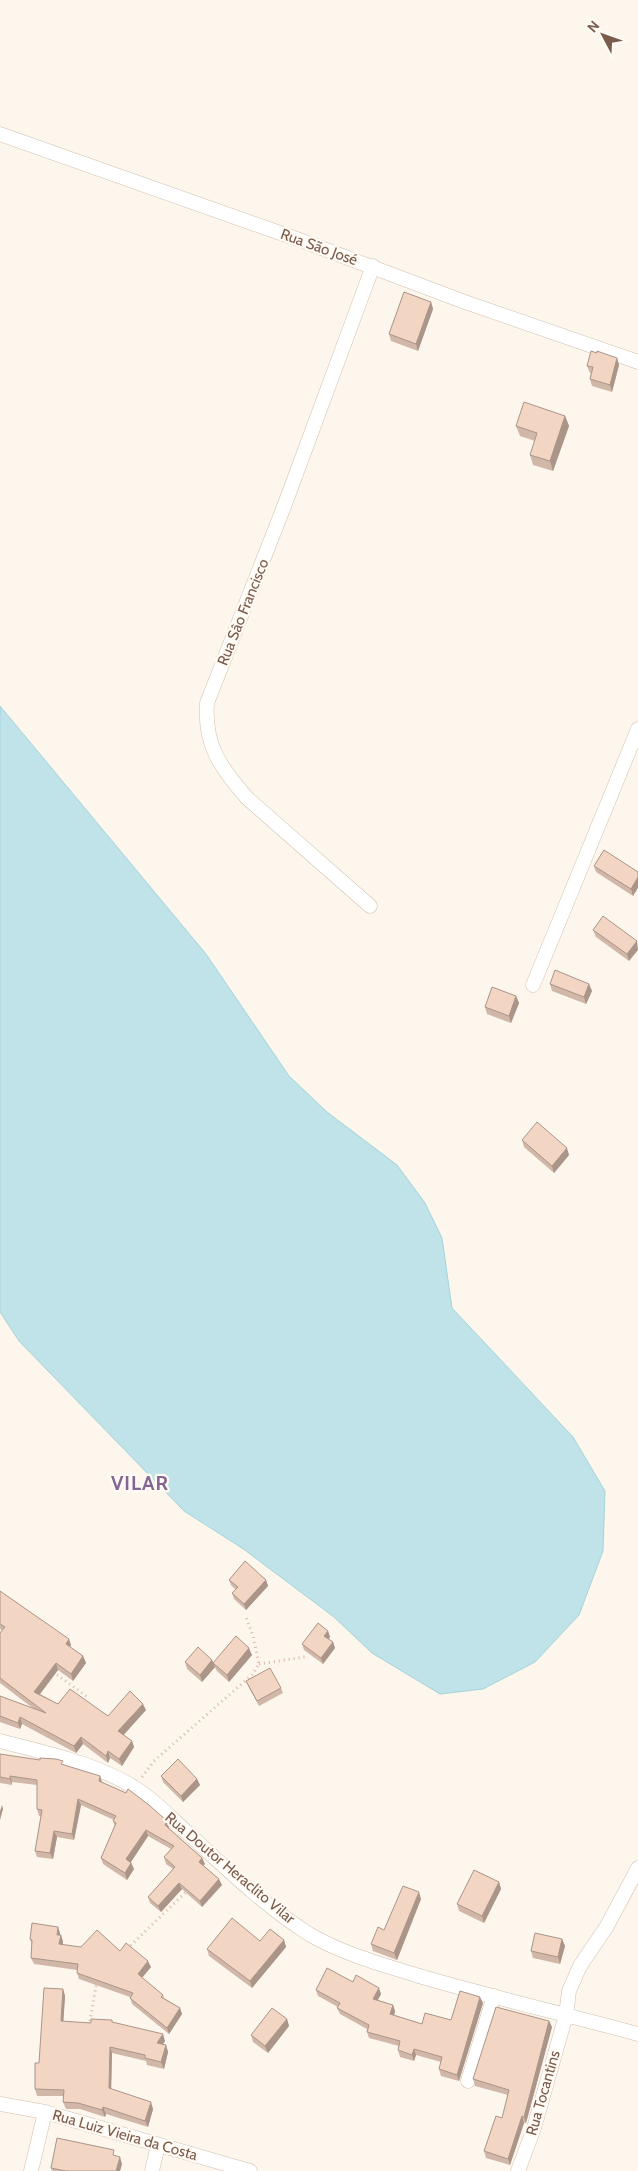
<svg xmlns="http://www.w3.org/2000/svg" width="638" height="2171" font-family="Cabin,sans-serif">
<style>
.water{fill:#bfe3e8;stroke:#a5d3da}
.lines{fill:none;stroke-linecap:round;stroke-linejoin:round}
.minor-casing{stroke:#d1beb0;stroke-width:15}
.path{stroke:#d9b8a5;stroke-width:3;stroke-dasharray:1 4;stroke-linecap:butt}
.minor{stroke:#fff;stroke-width:14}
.wall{fill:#d1b7a8}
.shaded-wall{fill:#aa9588}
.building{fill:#f3d5c3;stroke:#aa9588}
.labels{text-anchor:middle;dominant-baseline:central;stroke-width:4.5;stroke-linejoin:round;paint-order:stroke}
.street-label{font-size:15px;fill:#7a5c4d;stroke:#fffaf3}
.district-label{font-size:20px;font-weight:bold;letter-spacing:1px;fill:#846695;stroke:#fffaf3}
</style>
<rect width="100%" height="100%" fill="#fdf6ec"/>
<!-- water -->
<path class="water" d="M0,706L206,954L289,1076L327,1112L397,1165L425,1203L442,1238L452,1308L573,1437L605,1491L603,1551L579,1615L535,1662L483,1689L440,1694L372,1653L334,1617L242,1548L184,1511L19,1341L0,1312Z"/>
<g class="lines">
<defs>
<path id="minor" d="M0,134L300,240L465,302L638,362
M370,906L247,798C220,767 204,745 207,703L285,504L373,266
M533,985L638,729
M0,1741C45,1753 96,1763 135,1788C156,1801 172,1819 190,1835C228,1870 266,1907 309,1934C343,1954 381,1964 419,1976C491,1997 565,2014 638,2034
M468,2081L494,1996
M0,2104L45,2112L250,2171
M31,2171L45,2112
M152,2171L158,2145
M518,2171L534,2128L566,2015L569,1991L580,1966L607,1926L638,1868"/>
</defs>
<!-- minor casing -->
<use href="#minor" class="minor-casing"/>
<!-- path -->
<path class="path" d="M259,1664L305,1657
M53,1672L89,1698
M142,1777L154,1761L253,1674L259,1664L253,1636L246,1617
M127,1949L187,1891
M89,2026L97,1981"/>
<!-- minor -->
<use href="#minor" class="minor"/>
</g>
<!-- wall -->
<path class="wall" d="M431,302L433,309L418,351L391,341L389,334Z
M617,358L619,365L612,392L592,386L590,379L591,373H590L587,366Z
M565,416L569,426L553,471L533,465L530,455L535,441L520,436L516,426Z
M594,866L638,872L633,896L596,872Z
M593,930L637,941L629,961L596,937Z
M550,984H589L592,991L586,1004L552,991Z
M516,996L519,1003L511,1023L487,1014L485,1007Z
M522,1140L569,1155L554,1173L524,1147Z
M229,1580H266L268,1586L246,1610L234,1599L232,1593L236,1590L231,1585Z
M0,1591L71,1645L70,1647L83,1656L86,1663L73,1681L58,1670L40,1694L58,1704L108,1716L146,1710L123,1735L132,1741L134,1747L122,1766L110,1758L108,1763L83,1744L76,1753L22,1724L20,1729L0,1722V1696L34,1709L0,1683V1633L2,1630L0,1629Z
M328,1631L330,1637L329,1639L333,1642L335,1648L323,1664L304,1650L302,1644Z
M252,1655L229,1682L216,1670L215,1667L202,1682L187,1669L185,1662L212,1660L213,1663Z
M246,1681L281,1688L283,1693L259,1706L248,1686Z
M0,1754L64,1765L102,1782L167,1821L169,1828L202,1858L205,1864L203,1865L222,1885L202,1907L182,1889L161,1912L150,1903L148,1897L173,1869L166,1864L164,1857L171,1849L148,1836L131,1862L134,1869L127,1880L103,1864L101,1858L115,1826L113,1821L114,1820L81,1805L74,1840L57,1837L53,1859L37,1857L35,1851L41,1816H39L37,1809V1785L12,1782V1785L0,1783Z
M161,1776L197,1779L200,1785L183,1802L163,1782Z
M499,1882L501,1889L484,1923L459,1911L457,1904Z
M421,1899L397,1960L373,1951L371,1944L384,1930Z
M60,1933V1935H61L63,1942L62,1945L120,1951L151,1967L142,1978L163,1995L164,1998L180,2008L182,2014L169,2034L132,2004L130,1997L79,1979L77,1973V1970L34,1964L31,1958L32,1945L30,1939Z
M562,1939L565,1946L560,1964L533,1958L531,1951Z
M284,1940L286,1947L252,1988L209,1956L207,1949Z
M353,1982L381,1994L378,2000L393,2005L395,2011L394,2015L422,2024L451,2020L483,2003L459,2081L441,2076L439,2069L441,2062L416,2055L414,2061L400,2057L398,2050L399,2046L369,2038L367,2032V2029L340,2014L337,2008L338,2007L318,1996L316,1990Z
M63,1989L65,1996L63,2022L91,2023L112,2020V2022L165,2041L163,2044L166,2045L168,2052L164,2069L147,2065L146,2061L112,2053L111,2089L153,2109L148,2127L106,2114L105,2117L80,2109H66L63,2102V2096H37L35,2089L39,2063Z
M287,2019L289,2026L268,2053L253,2042L251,2035Z
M549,2021L552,2027L526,2123H524L510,2165L486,2158L484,2151L502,2118L508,2095L475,2086L473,2079Z
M122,2164L120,2171H52L51,2168Z"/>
<!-- shaded-wall -->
<path class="shaded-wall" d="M431,302L433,309L418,351L416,344Z
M617,358L619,365L612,392L610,385Z
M565,416L569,426L553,471L550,461Z
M638,877V888L633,896L631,889Z
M637,941L638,950L629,961L627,954Z
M589,984L592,991L586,1004L584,997Z
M516,996L519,1003L511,1023L509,1016Z
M567,1148L569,1155L554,1173L552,1166Z
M266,1580L268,1586L246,1610L244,1604Z
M328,1631L330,1637L326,1642L324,1636Z
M69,1639L71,1645L68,1650L66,1644Z
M333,1642L335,1648L323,1664L321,1658Z
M249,1648L252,1655L229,1682L227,1675Z
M83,1656L86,1663L73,1681L71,1674Z
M212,1660L215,1667L202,1682L200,1675Z
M56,1663L58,1670L37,1698L34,1692Z
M143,1704L146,1710L121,1738L118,1731Z
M20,1717L22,1724L20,1729L18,1723Z
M81,1737L83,1744L76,1753L74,1746Z
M132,1741L134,1747L122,1766L119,1759Z
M108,1751L110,1758L108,1763L106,1756Z
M10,1776L12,1782V1785L10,1779Z
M100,1776L102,1782L101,1787L99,1781Z
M197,1779L200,1785L183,1802L181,1796Z
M78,1799L81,1805L74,1840L72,1834Z
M2,1805L3,1809L0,1820V1811Z
M167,1821L169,1828L167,1831L165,1825Z
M146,1830L148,1836L129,1865L126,1859Z
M54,1831L57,1837L53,1859L50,1853Z
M202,1858L205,1864L201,1868L199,1862Z
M131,1863L134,1869L127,1880L125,1873Z
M219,1879L222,1885L202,1907L200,1901Z
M499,1882L501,1889L484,1923L482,1916Z
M179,1883L182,1889L161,1912L158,1906Z
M419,1892L421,1899L397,1960L394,1953Z
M58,1927L60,1933L59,1941L57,1935Z
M61,1935L63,1942L62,1950L59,1944Z
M562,1939L565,1946L560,1964L558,1957Z
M284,1940L286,1947L252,1988L250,1981Z
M148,1961L151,1967L140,1980L138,1974Z
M379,1988L381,1994L375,2005L373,1999Z
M63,1989L65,1996L63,2028L61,2021Z
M480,1997L483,2003L459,2081L457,2075Z
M393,2005L395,2011L393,2020L390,2014Z
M180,2008L182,2014L169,2034L167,2028Z
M287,2019L289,2026L268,2053L265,2046Z
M549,2021L552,2027L526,2123L524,2117Z
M163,2034L165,2041L159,2050L157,2043Z
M166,2045L168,2052L164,2069L161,2062Z
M110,2047L112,2053L111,2095L109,2088Z
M414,2049L416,2055L414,2061L412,2055Z
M151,2102L153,2109L148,2127L145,2121Z
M103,2107L106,2114L105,2117L102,2110Z
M522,2116L524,2123L510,2165L508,2159Z
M120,2157L122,2164L120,2171H116Z"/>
<!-- building -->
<path class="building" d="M404,292L431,302L416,344L389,334Z
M591,351L597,353V351L617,358L610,385L590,379L593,367L587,366Z
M524,402L565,416L550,461L530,455L537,433L516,426Z
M604,850L638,872V877L631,889L594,866Z
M603,916L637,941L627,954L593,930Z
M555,970L589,984L584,997L550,984Z
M492,987L516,996L509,1016L485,1007Z
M537,1122L567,1148L552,1166L522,1140Z
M245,1561L266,1580L244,1604L232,1593L238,1587L229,1580Z
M0,1591L69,1639L66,1644L83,1656L71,1674L56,1663L34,1692L58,1704L70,1689L108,1716L130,1691L143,1704L118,1731L132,1741L119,1759L108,1751L106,1756L81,1737L74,1746L20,1717L18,1723L0,1716V1696L46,1713L0,1678V1633L5,1627L0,1624Z
M318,1623L328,1631L324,1636L333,1642L321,1658L302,1644Z
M236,1636L249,1648L227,1675L213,1663Z
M198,1647L212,1660L200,1675L185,1662Z
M270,1668L281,1688L257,1701L246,1681Z
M0,1754L40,1760V1758L56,1759L63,1761L61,1764L100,1776L99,1781L126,1793L128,1789L149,1805L167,1821L165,1825L202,1858L199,1862L219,1879L200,1901L179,1883L158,1906L148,1897L175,1867L164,1857L174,1846L146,1830L126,1859L131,1863L125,1873L101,1858L116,1823L113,1821L116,1816L78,1799L72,1834L54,1831L50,1853L35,1851L42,1810L37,1809V1780L10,1776V1779L0,1777Z
M178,1759L197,1779L181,1796L161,1776Z
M474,1870L499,1882L482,1916L457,1904Z
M403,1886L419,1892L394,1953L371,1944L378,1927L384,1930Z
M232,1918L260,1941L270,1929L284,1940L250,1981L207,1949Z
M32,1923L58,1927L57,1935H61L59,1944L81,1947L97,1930L120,1951L126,1943L148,1961L138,1974L163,1995L161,1997L180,2008L167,2028L130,1998L133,1993L77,1973L78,1964L31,1958L32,1940L30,1939Z
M535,1933L562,1939L558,1957L531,1951Z
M327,1968L353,1982L356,1975L379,1988L373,1999L393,2005L390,2014L422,2024L425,2013L451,2020L460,1991L480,1997L457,2075L439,2069L442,2057L414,2049L412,2055L398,2050L400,2041L367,2032L369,2025L337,2008L340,2003L316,1990Z
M44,1988L63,1989L61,2021L91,2023V2019L112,2020V2022L163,2034L157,2043L166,2045L161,2062L145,2058V2055L110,2047L109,2088L151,2102L145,2121L103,2107L102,2110L78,2103L63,2102L64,2090L35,2089V2063H39Z
M496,2007L549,2021L524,2117L522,2116L508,2159L484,2151L496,2116L502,2118L509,2090L473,2079Z
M272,2008L287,2019L265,2046L251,2035Z
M57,2138L114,2150L113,2155L120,2157L116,2171H66L51,2168Z"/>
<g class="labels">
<!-- street labels -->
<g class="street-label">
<text transform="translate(319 247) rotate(20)">Rua São José</text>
<text transform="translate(243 612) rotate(-68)">Rua Sâo Francisco</text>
<text transform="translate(230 1868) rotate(40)">Rua Doutor Heraclito Vilar</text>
<text transform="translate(543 2093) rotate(-74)">Rua Tocantins</text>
<text transform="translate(125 2135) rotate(16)">Rua Luiz Vieira da Costa</text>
</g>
<!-- district labels -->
<g class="district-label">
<text x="140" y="1483">VILAR</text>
</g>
</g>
<!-- north arrow -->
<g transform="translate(603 35) rotate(311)" stroke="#fffaf3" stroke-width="4" paint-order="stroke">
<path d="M0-4L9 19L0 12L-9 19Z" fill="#7a5c4d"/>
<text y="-8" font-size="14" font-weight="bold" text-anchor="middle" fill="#7a5c4d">N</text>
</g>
</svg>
